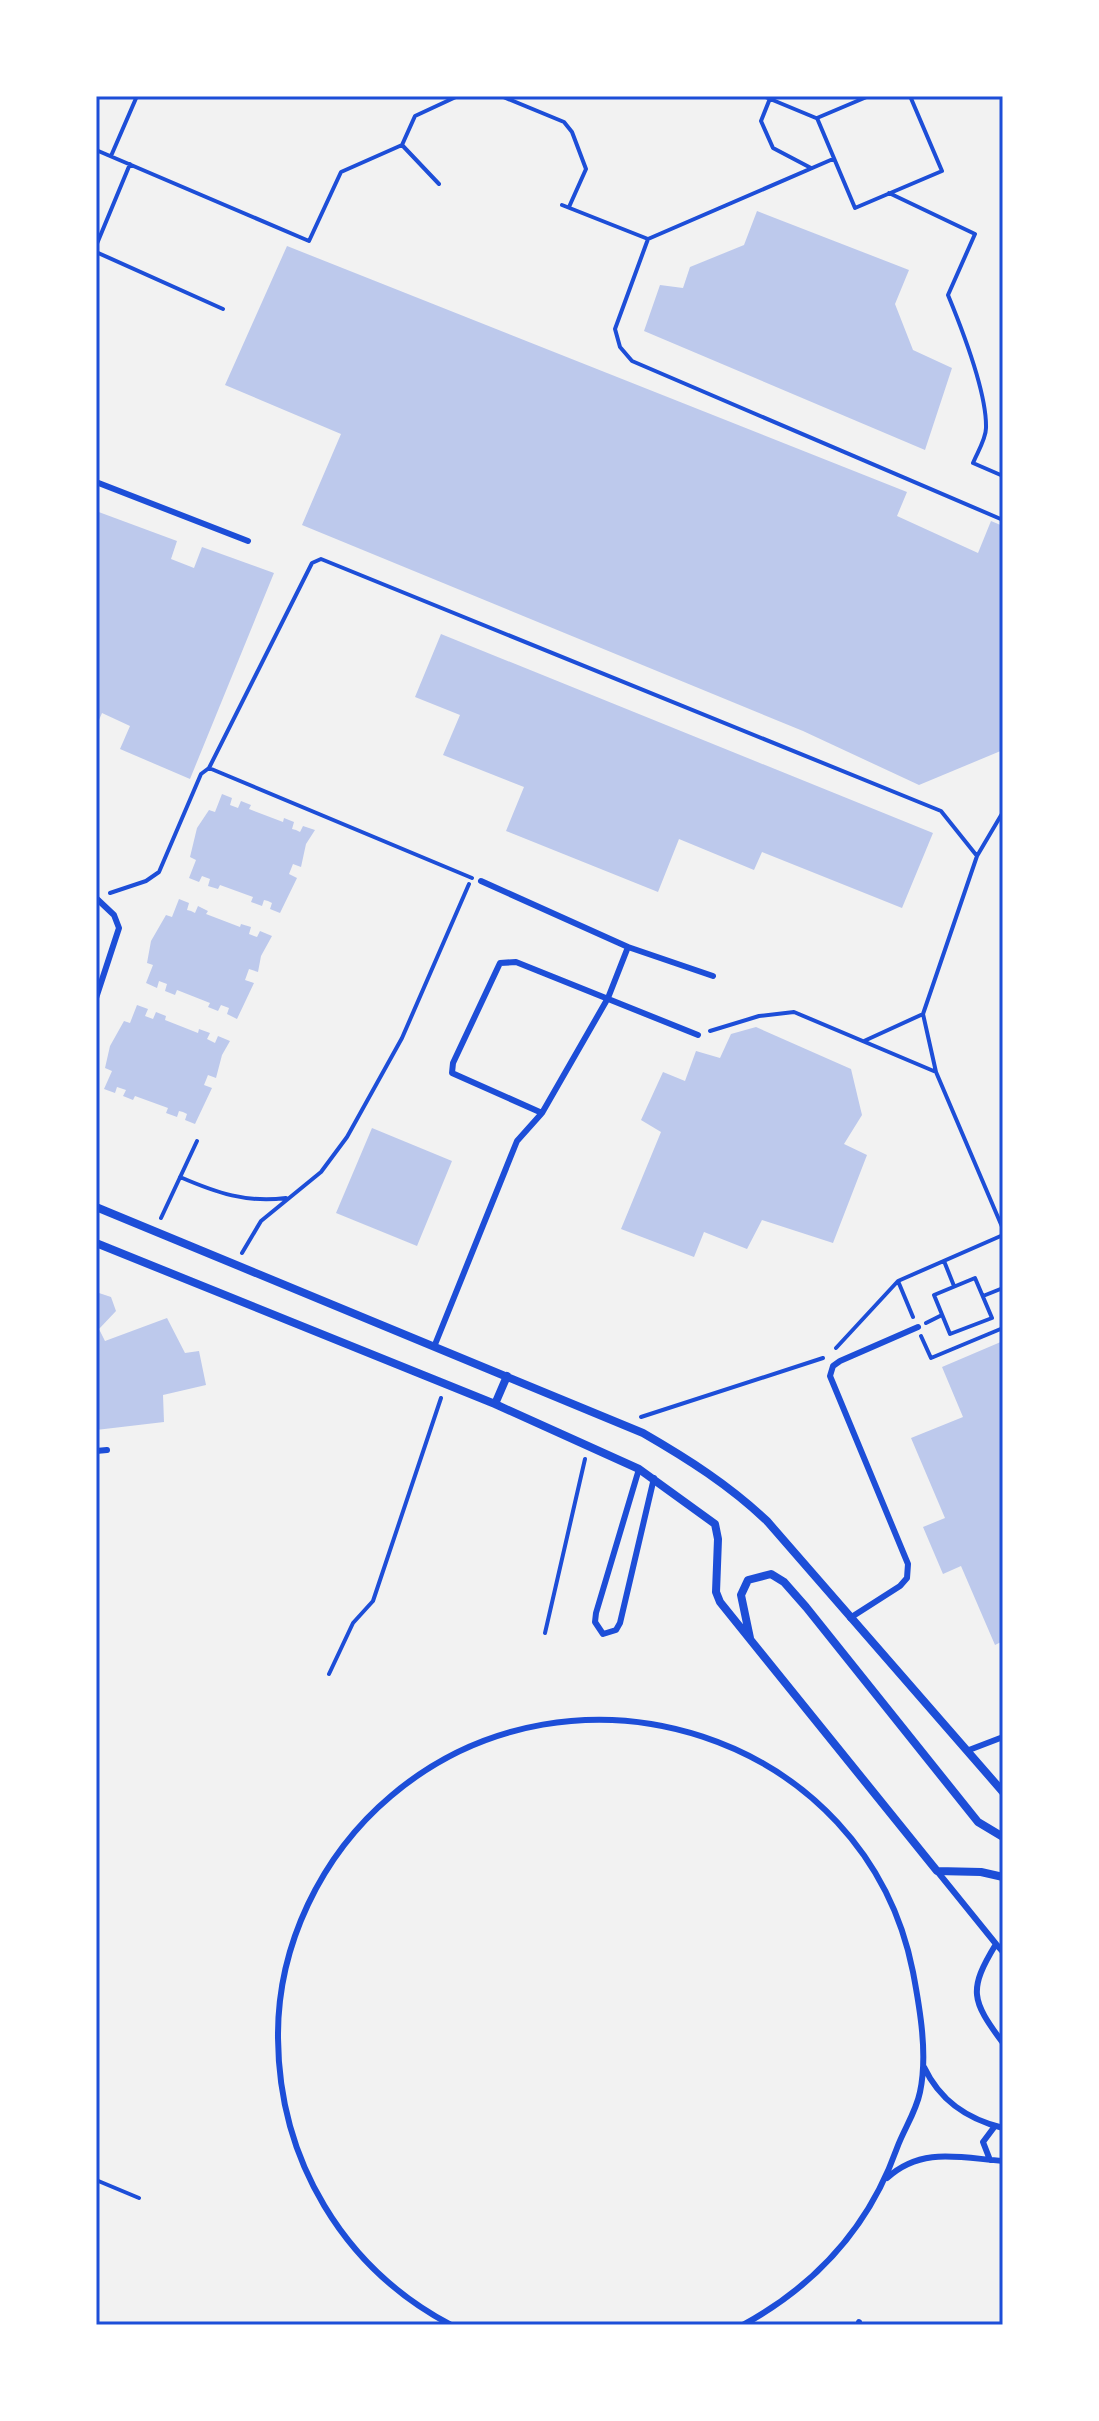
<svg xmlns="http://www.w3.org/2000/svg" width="1099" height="2421" font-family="'DM Sans',sans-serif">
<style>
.building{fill:#bdc9ec}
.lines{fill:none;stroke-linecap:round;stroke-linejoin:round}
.path{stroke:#1d4ed8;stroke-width:4}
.service{stroke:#1d4ed8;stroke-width:6}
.minor{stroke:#1d4ed8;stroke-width:8}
.neatline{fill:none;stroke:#1d4ed8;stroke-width:3}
</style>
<rect width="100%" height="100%" fill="#f2f2f2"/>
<!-- building -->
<path class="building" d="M757,211L909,270L895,304L913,350L952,368L925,450L644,331L660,285L683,288L690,267L744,245Z
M287,246L907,492L897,516L978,553L991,521L1003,526V750L919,785L803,731L302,525L341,434L225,385Z
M96,511L177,541L171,559L194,568L202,547L274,573L190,779L120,749L130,726L102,713L96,727Z
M441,634L933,833L902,908L762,852L754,870L679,839L658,892L506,831L524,787L443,755L460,715L415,697Z
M222,794L232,798L230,805L238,808L241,801L251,805L249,809L283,822L284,818L294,822L292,829L296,830L300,832L303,826L315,830L306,844L301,867L293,864L289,874L297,878L280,913L270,909L272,903L268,901L264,900L262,906L251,902L253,897L220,885L218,889L208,886L210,879L202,876L199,882L189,878L196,860L190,857L197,828L209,810L215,812Z
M179,899L189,903L187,910L191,911L195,913L198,906L208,911L206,914L240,927L241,924L251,927L249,934L257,937L260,931L272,936L261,956L258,972L249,969L245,980L254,983L237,1019L227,1014L229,1008L221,1005L218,1011L208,1007L210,1003L177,990L175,995L165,991L167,984L159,981L157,988L146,983L153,965L147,963L151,941L166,915L172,917Z
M137,1005L148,1009L145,1016L153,1019L156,1012L166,1016L165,1020L198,1033L199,1029L210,1033L207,1039L215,1043L218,1036L230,1041L222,1055L216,1078L208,1075L204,1085L212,1088L195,1124L185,1120L187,1114L183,1112L179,1111L177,1117L166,1113L168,1108L135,1096L133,1100L123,1096L126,1090L117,1087L115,1093L104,1089L112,1071L105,1068L110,1046L124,1021L130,1023Z
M756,1027L851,1069L862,1115L844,1144L867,1155L833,1243L762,1220L747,1249L704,1232L694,1257L621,1229L661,1132L641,1120L663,1072L685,1081L696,1051L720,1058L731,1034Z
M372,1128L452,1161L417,1246L336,1213Z
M96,1292L111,1297L116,1311L99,1329L105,1341L167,1318L185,1353L199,1351L206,1385L163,1395L164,1422L96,1430Z
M1003,1341V1641L995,1645L961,1566L943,1574L923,1527L945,1518L911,1438L963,1417L942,1367Z"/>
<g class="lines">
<!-- path -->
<path class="path" d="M501,96L564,122L572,132L586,169L569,207
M763,96L816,118
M771,96L761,121L773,148L811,168
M869,96L817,118L855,208L942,171L910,96
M402,145L439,184
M96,150L309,241L341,172L402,145L415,116L458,96
M111,156L137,96
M889,193L975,234L948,295C962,329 987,392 986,428C986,439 977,453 973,463L1003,476
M562,205L648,239L833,159
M648,239L615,329L620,347L632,361L1003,520
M96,246L130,164
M96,252L223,309
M209,768L312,563L321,559L941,811L977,856
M1003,812L977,856L923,1014L936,1072L1003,1229
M110,893L146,881L159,872L201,774L209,768L472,878
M710,1031L759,1016L794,1012L936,1072
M864,1041L923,1014
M180,1177C217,1193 246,1203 286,1198
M161,1218L197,1141
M242,1253L261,1221L321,1172L347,1137L402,1038L469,884
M944,1261L954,1286
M975,1278L992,1318L950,1334L934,1295Z
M898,1281L913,1317
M983,1296L1003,1288
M926,1323L942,1315
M921,1336L931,1358L1003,1328
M836,1348L898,1281L1003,1235
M641,1417L823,1358
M545,1633L585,1459
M329,1674L353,1623L373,1601L441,1398
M96,2180L139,2198"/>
<!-- service -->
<path class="service" d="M96,482L248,541
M96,898L114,915L119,928L96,998
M628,947L713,976
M542,1113L452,1073L453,1063L500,963L516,962L698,1035
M434,1347L517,1141L542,1113L608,998L628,947L481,881
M96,1451L107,1450
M639,1469L596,1613L595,1622L603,1634L616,1630L620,1623L654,1478
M850,1618L900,1586L907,1578L908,1564L830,1376L833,1366L840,1361L918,1327
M969,1750L1003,1737
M937,1871L996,1944
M1003,1952L996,1944C968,1990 971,2000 1003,2043
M924,2067C940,2101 967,2119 1003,2128
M990,2160L983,2142L995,2126
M887,2178C922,2146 961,2158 1003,2161
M451,2325C343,2268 279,2160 278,2038C277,1946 321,1855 391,1796C573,1641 866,1734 913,1972C920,2009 928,2055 920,2092C916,2112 904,2129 897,2148C869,2227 816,2285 743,2325
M858,2325L859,2322"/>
<!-- minor -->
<path class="minor" d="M96,1207L643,1433C688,1459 729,1485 767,1521L1003,1792
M96,1243L495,1404L639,1469L715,1524L718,1539L716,1592L720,1602L937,1871L981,1872L1003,1877
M495,1404L507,1376
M750,1638L741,1595L748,1580L771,1574L784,1582L806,1607L978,1822L1003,1837"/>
</g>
<!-- border -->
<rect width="1099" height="2421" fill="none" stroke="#ffffff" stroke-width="196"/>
<rect x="98" y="98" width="903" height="2225" class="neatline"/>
</svg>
